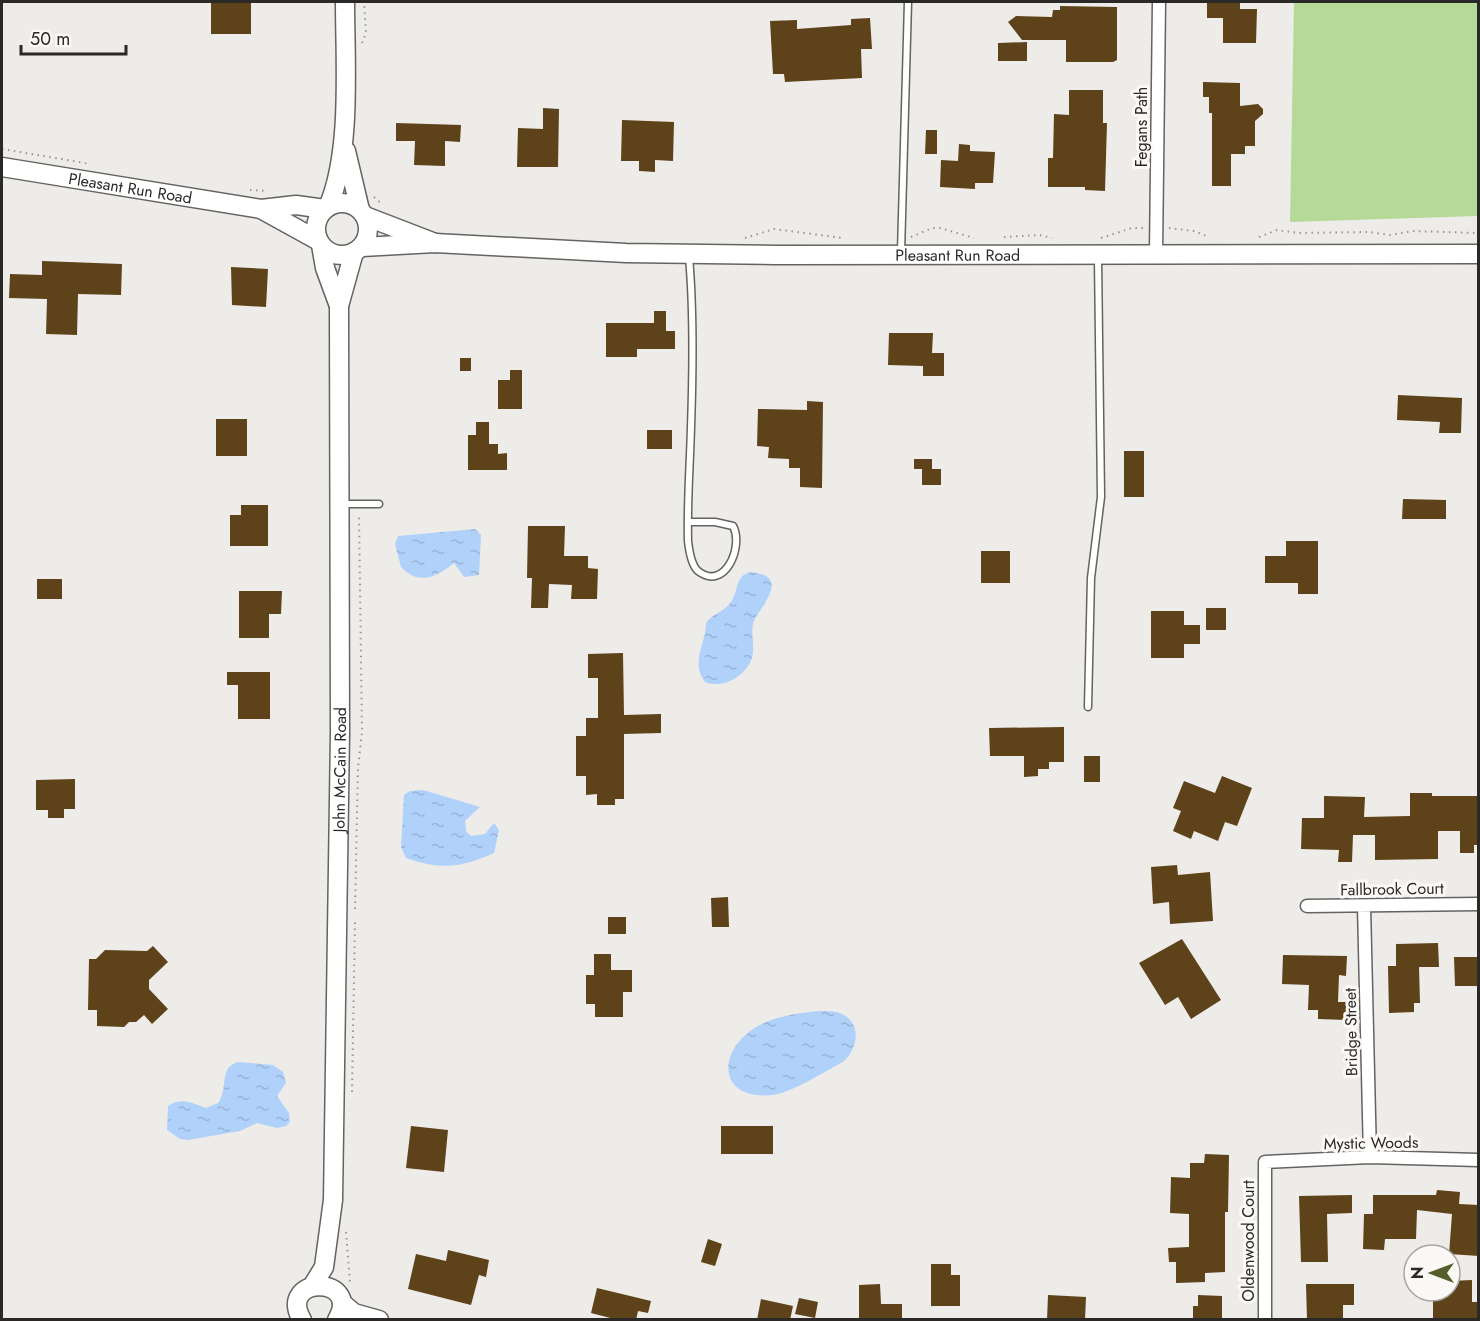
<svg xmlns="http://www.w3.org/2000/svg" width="1480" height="1321" font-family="Jost,sans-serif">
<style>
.green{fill:#b5d997}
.water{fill:url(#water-ripples)}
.building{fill:#5e4219}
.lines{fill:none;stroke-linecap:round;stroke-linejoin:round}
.lane-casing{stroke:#646360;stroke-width:9}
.street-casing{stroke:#646360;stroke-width:15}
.secondary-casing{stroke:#646360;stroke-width:21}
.path{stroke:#979694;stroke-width:2;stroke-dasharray:1.5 4.5;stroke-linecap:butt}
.lane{stroke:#fff;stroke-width:6}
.street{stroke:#fff;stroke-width:12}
.secondary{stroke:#fff;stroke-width:18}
.labels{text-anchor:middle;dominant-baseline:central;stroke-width:6;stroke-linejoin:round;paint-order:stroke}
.street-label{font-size:16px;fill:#2a2928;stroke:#fbf9f6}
</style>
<defs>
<pattern id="water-ripples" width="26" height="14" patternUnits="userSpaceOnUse" patternTransform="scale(1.5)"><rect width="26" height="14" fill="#b0d1fa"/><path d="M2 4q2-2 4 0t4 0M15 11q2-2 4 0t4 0" fill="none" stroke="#98b3d6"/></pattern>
</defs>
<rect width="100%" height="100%" fill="#eeece9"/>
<!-- green -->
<path class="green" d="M1294,2H1478V216L1290,222Z"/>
<!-- water -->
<path class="water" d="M475,529L481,535L479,575L464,577L454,563C437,577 419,586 401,567L395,544L398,536Z
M751,572C794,576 757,609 753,624C751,633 754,643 753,652C751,674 724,690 705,682C690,662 706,644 706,623C712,614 724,612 731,602C739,590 735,575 751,572Z
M423,790L480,807L465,821L466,831L471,836L485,834L494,823L499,830L494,853C461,868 440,870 406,858L401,847L404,795L410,791Z
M818,1011C824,1011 832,1011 837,1012C863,1020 859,1048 843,1062C825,1071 792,1093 772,1095C716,1101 716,1048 760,1025C777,1016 799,1013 818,1011Z
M238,1062L273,1065L283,1072L286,1083L277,1096L289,1113L290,1122L286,1126L277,1128L257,1123L240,1131L188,1140L180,1139L167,1130L168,1106C182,1097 191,1103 206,1108L218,1103C229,1088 218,1068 238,1062Z"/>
<!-- building -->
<path class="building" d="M211,2H251V34H211Z
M1207,2H1240V9H1257L1256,43H1223V18H1207Z
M1060,6L1117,7V60L1113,62H1066V40H1022L1008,22L1016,16L1052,17L1053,10H1060Z
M870,18L872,49H861L862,78L785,82L784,74H773L770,21L797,20V29L851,25V19Z
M1027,42V61H998V43Z
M1203,82L1240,83V106L1258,104L1263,109V114L1255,121V146H1245V154H1231V186H1212V113H1209V97H1203Z
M1069,90H1103V123H1107L1105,191L1085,190V187H1048V158H1053L1054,114L1069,115Z
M543,108L559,109L558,167H517L518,128L543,129Z
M622,120L674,122L673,161L655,160V172L639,171V161H621Z
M396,123L461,125L460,142L445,141V166L414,165L415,141H396Z
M926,130H937V154H925Z
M959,144L970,145V151L995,152L993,183H975V189L940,187L941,160L958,161Z
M42,261L122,264L121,295L78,294L77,335L46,334L47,299L9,298L10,274L42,275Z
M231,267L268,269L266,307L232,305Z
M654,311H666V331H675V349H637V357H606V323H654Z
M889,333H933L932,353H944V376H923V366L888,365Z
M460,358H471V371H460Z
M510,370H522V409H498V380H510Z
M1398,395L1462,398L1461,433H1439L1440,422L1397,420Z
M807,401L823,402L822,488L800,487V468H789V459L768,458L769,447L757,446L758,409L807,410Z
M216,419H247V456H216Z
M476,422H489V444H498V454L507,453V470H468V435H476Z
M647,430H672V449H647Z
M1124,451H1144V497H1124Z
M914,459H932V469H941V485H922V469H914Z
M1403,499L1446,500V519H1402Z
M241,505H268V546H230V515H241Z
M528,526H565L564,556H588V568L598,569L597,599H571L572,585L549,584L548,608H531L532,578H527Z
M1286,541H1318V594H1298V583H1265V556H1286Z
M981,551H1010V583H981Z
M37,579H62V599H37Z
M239,591H282L281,614H269V638H239Z
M1206,608H1226V630H1206Z
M1151,611H1184V625H1200V644H1184V658H1151Z
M623,653L624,715L661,714V733L624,734V799H615V805H597V794L586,795V776H576V736H586V718H598V678H588V654Z
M227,672H270V719H238V685H227Z
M1064,727V762H1049V769H1038V776L1024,777V756H990L989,728Z
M1084,756H1100V782H1084Z
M1222,776L1252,788L1237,826L1225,822L1218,841L1194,831L1191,839L1173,831L1181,811L1173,808L1184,781L1215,793Z
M75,779V809H64V818H48V810H36V780Z
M1410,793H1432V796H1479V845H1474V853H1460V831H1438V859L1375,860V835H1353L1352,862H1338L1339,850L1301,849L1302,818H1324V796L1365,797L1364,817L1410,816Z
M1177,865L1178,875L1210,872L1213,921L1170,924L1169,902L1153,904L1151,867Z
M728,897L729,927H712L711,898Z
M608,917H626V934H608Z
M1182,939L1221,1000L1191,1019L1178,997L1165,1005L1139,963Z
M1438,943L1439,967H1419L1420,1003H1414V1012L1389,1013L1388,966H1396V944Z
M153,946L168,962L149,980V989L168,1009L152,1024L144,1015L136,1022H129L124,1027L97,1026V1010H88L89,959H96L105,950L147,951Z
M594,954H611V970H632V992H623V1017H595V1004H586V975H594Z
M1283,955L1347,956L1346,976L1339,975L1338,1002H1347L1346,1020L1318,1019V1010H1308L1309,985L1282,984Z
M1454,957H1479V986H1455Z
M411,1126L448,1130L444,1172L406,1168Z
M721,1126H773V1154H721Z
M1205,1154L1229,1155L1228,1212H1225V1272L1205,1273V1282L1176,1283V1262H1169L1168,1248L1189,1247V1214L1170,1213L1171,1177L1190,1178V1163H1204Z
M1437,1190L1460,1192L1459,1204L1479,1205V1256L1449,1254L1452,1214L1417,1210L1416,1239H1385L1384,1250L1363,1249L1364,1214H1373V1195H1436Z
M1352,1195V1213L1327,1214L1328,1262H1301L1299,1196Z
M708,1239L722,1244L715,1266L701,1262Z
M448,1250L489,1260L486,1277L479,1275L471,1305L408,1289L416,1254L446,1261Z
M931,1264H951V1275H960V1306H931Z
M1472,1280V1302H1479V1320H1433V1291H1450V1281Z
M880,1284L881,1304H902V1320H859V1285Z
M1306,1284H1354V1305H1343V1320H1307Z
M597,1288L651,1301L648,1313L638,1311L636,1320H618L591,1313Z
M1048,1295L1086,1297L1085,1320H1047Z
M1198,1295L1222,1296V1320H1193V1306H1198Z
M799,1298L818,1302L815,1318L795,1314Z
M761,1299L793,1306L790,1320H757Z"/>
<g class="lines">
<defs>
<path id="lane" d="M901,252L908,2
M341,504H379
M689,522H715L733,526C744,546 725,592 698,571C691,565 689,550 688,541C687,503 690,465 691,427C693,370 694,313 689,257
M1088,707L1091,578L1101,497L1098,258"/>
<path id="street" d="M1156,253L1159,2
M1307,906L1478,904
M1364,906L1370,1157
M1265,1320V1162L1370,1157L1478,1160"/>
<g id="secondary">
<path d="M346,151L360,210"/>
<path id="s1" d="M2,167L261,209L319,241"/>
<circle cx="342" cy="229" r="26"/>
<path d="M328,207C352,152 345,62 345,2"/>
<path d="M261,209L296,205L325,209"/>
<path d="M365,216L435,243"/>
<path d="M321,245L325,268L339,306"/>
<path id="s2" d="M362,247L435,243L626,253L775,255L1478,254"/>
<path id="s3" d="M313,1285L324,1267L333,1200L340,732L339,306L354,252"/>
<path d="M342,1303L354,1313L379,1320"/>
<path d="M302,1320C276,1275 363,1275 337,1320"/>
</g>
</defs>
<!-- lane casing -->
<use href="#lane" class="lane-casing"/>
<!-- street casing -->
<use href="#street" class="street-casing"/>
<!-- secondary casing -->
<use href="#secondary" class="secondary-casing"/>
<!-- path -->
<path class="path" d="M362,43L366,33L364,2
M2,149L90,164
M250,190L268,191
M374,197L383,205
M1169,228L1194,231L1209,237
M911,237L932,228H940L974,238
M1004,237L1039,235L1052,238
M1259,237L1277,230L1298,233L1369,232L1390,235L1412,231L1478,233
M745,238L774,229L843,238
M1101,238L1132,228H1145
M355,909L358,768L362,732L359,514
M352,1092L355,921
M346,1232L350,1283"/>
<!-- lane -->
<use href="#lane" class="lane"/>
<!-- street -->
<use href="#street" class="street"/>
<!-- secondary -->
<use href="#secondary" class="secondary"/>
</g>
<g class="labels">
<!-- street labels -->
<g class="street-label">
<text transform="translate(1141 127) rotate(-90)">Fegans Path</text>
<text stroke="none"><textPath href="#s1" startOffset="130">Pleasant Run Road</textPath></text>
<text stroke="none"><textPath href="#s2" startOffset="596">Pleasant Run Road</textPath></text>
<text stroke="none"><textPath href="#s3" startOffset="519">John McCain Road</textPath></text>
<text transform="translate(1392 889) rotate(-1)">Fallbrook Court</text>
<text transform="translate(1351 1032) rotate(-91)">Bridge Street</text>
<text transform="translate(1371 1143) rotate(-1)">Mystic Woods</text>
<text transform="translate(1248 1241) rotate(-90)">Oldenwood Court</text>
</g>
</g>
<!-- border -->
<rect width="1480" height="1321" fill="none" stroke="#2a2928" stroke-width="6"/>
<!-- north arrow -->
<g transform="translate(1432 1273) rotate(270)"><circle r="28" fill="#fbf9f6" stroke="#a7a6a4" stroke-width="1.5"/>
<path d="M0-4.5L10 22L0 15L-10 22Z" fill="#555d2b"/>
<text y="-9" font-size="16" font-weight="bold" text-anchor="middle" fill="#2a2928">N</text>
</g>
<!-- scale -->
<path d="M21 45v9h105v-9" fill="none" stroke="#2a2928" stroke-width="3"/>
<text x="30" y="45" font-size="18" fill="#2a2928" stroke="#fbf9f6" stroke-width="4.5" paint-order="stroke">50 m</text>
</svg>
